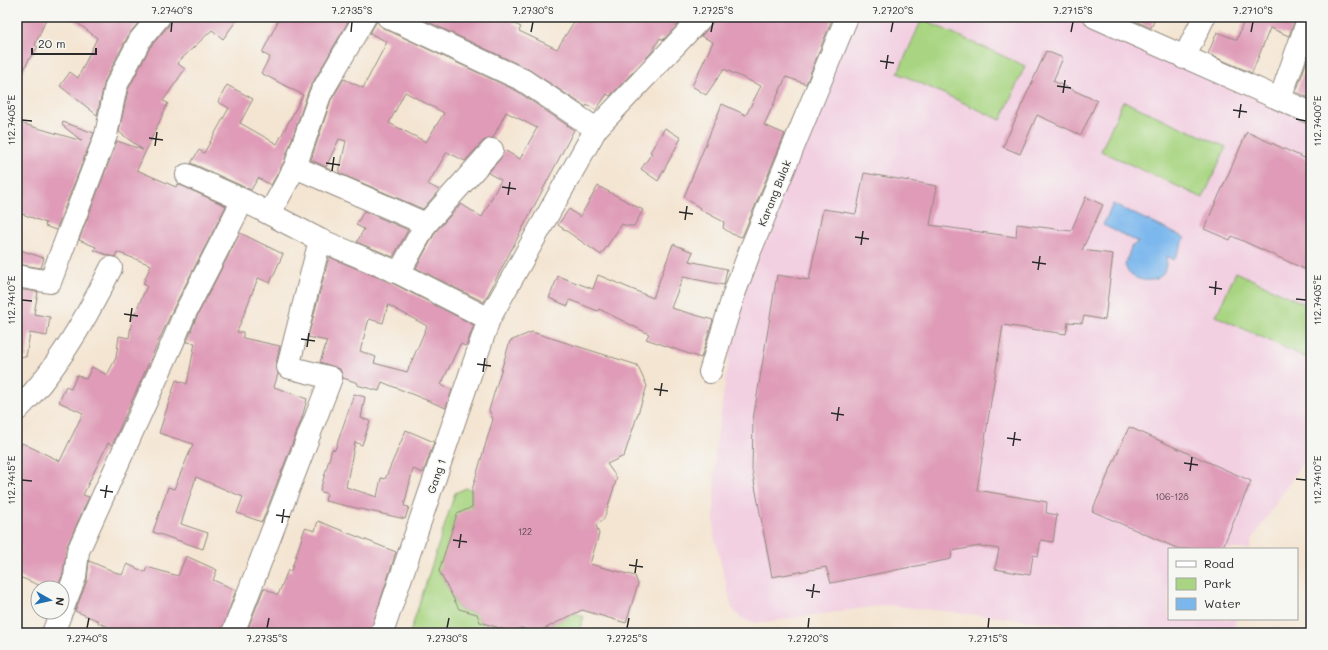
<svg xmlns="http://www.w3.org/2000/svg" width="1328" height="650" font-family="Mali,sans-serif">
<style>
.built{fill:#f2cfe1}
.green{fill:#a9d582;stroke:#6a8056}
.water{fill:#7bb7ed;stroke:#53718c}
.building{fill:#df9bb7;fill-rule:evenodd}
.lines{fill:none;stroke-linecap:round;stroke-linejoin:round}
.minor-casing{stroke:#90887e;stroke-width:24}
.minor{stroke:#fff;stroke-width:22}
.ticks{fill:none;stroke:#2b2b2b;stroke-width:1.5}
.labels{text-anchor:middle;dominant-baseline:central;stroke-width:3;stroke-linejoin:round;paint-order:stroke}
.number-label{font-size:9px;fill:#58474e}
.street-label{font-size:11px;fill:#2b2b2b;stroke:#f6f6f2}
.neatline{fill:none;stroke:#2b2b2b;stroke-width:1.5}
.ticks-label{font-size:10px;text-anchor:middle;fill:#2b2b2b}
</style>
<rect width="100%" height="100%" fill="#f6f6f2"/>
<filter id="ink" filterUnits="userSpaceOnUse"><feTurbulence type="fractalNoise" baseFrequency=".025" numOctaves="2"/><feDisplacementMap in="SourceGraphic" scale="8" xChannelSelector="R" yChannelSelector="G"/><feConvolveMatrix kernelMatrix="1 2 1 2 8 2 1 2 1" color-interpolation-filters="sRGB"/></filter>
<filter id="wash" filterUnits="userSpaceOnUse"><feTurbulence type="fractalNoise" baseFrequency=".012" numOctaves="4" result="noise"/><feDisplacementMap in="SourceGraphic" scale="16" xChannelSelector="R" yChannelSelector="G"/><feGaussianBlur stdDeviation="0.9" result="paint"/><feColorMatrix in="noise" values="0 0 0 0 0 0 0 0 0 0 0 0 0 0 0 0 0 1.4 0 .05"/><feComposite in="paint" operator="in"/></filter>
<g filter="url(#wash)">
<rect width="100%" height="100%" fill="#f4e5d2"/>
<!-- built -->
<path class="built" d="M851,17H1084L1311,120V450L1252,540L1250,549H1169V619H1236L1233,633H1144L886,605L757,623L742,619L732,608L714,535L715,452L739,290Z"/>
<!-- green -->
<path class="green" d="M922,19L1025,66L1001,120L898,73Z
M1123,101L1226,147L1203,198L1101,151Z
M1236,272L1311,307V360L1216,316Z
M466,488L472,490V507L439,571L459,609L477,614L480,622L512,632L521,628L534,633H410L455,493Z
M575,613L584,617L578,633H536Z"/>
<!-- water -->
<path class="water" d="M1113,204L1185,238L1174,260L1167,256C1166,262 1166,267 1164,272C1158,284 1137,282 1129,273C1127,271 1126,267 1125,265L1131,247L1138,242L1103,225Z"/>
<g id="blocks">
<!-- building -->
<path class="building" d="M17,17H47L35,45L38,47L29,59L17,85Z
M70,17H143L129,34L105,80L97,115L60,86L70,72L78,78L97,38Z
M171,17H239L223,39L212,30L177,63L185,69L163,101L168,103L137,170L176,187L178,184L226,206L174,307L112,445L108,443L83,495L89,497L67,546L63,574L57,588H46L17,576V454L22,443L60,461L83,413L59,402L66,386L71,389L77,375L86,379L92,367L107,375L116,358L119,336L129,338L132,320L147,286L143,284L151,265L117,252L115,257L110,256L94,250L96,247L79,240L117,141L143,150L119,132L128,90L150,47L169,25Z
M280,17H351L309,89L284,162L271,185L258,178L251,190L191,163L199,150L204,153L229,108L218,102L227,85L253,99L240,123L277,144L303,95L261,73L270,57L262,53Z
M418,17H516L513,23L521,27L519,31L557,49L577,17H685L663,40L660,38L651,53L610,96L607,94L596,110L587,105L586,107L528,69Z
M714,17H833L806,84L786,77L764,125L785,134L742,237L732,234L723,228L724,222L699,209L700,208L684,197L722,104L746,115L761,86L724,69L706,95L692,86L713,42L701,36L711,25Z
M1132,17H1156L1151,28L1131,19Z
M1245,17H1296L1289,36L1270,28L1252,73L1208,54L1217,32L1237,40Z
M377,21L383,28L517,91L574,130L484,302L416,268L436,231L461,204L482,217L501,180L488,173L501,158L504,150L520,159L537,128L506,112L493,138L483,141L465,161L447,152L428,184L439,190L423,209L339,173L346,141L339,139L326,167L311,160L331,100L344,79L363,88L387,42L370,33ZM405,92L444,113L426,142L389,123Z
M1311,49V99L1296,92Z
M1046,51L1063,58L1053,81L1097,101L1081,135L1037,115L1020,154L1003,147Z
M17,122L82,141L62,125L63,122L94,133L56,230L45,226L46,223L17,212Z
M665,128L681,138L658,181L641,169L652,153L650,152Z
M1247,132L1311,161V272L1232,236L1230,240L1204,229Z
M864,173L937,186L930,225L1016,237L1017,224L1071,231L1086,197L1103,205L1082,250L1113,254L1105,320L1084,316L1082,323L1068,322L1066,334L1003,325L977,490L1047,502L1046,513L1057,515L1053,542L1041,540L1038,556L1033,555L1030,575L995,569L999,549L980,546L952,551L951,559L831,583L826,567L772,577L752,470L753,420L777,275L809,280L823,209L856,214Z
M598,186L643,210L634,226H627L622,224L601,255L558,225L569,209L580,217Z
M364,211L408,230L393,257L357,242L364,229L356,225Z
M240,233L283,254L270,283L258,278L237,332H243V338L280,346L276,364L278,374L274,387L307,399L302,418L262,522L237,513L243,497L196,477L181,524L208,533L203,549L153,532L168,487L174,489L193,444L159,433L176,380L187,384L195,343L187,342L196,318Z
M673,244L693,252L689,261L727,269L724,285L683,277L671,308L713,320L701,358L646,339L649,334L599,309L598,311L570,300L568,306L549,298L558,276L593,289L598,275L653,298Z
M17,249L44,258L41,268L17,264Z
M329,257L394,284L474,325L466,346L460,344L441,385L452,390L446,408L382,382L379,391L357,385L358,383L343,378L340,369L320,362L327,341L308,337ZM388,305L427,326L407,372L374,363L376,357L360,351L369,319L383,323Z
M17,289L38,292L34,314L50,317L47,336L30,333L26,357L17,356Z
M532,332L637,365L647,386L624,456L607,464L617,478L604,519L596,525L599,534L590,564L635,576L638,584L626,623L582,610L536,633L521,628L512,632L480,622L477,614L459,609L439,571L457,514L472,507V490L493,419L489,410L510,341Z
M354,394L365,397L361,418L370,421L362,445L355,442L346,487L377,497L381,478L385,479L406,430L434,442L423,473L413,469L404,506L409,507L405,519L325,501L327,494L320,491L332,449L335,450Z
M1129,427L1251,481L1222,549H1179L1092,511Z
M318,521L396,552L370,633H246L264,588L278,595L288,570L291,571L305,528L315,531Z
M186,556L217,570L213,580L236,590L221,633H124L98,623L99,621L75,611L87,581L89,561L122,575L127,564L145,572L147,567L178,576Z"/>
</g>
</g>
<g filter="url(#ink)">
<use href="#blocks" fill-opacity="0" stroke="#90887e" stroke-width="1"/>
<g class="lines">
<defs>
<path id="minor" d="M388,17L523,80L596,129
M1095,17L1311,113
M1184,58L1204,17
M1280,99L1309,17
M295,167L426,224
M187,175L243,200L320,240L399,273L489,319
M270,213L295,167L320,95L365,17
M399,273L426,224L492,150
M17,276L50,282L106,135L116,86L140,40L159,17
M710,372L734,294L750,251L847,17
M17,410C56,372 87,317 111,268
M62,610L75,577L78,551L172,344L185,313L243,200
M53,633L61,612
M233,633L331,378L288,367L320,240
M382,633L489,319L596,129L702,17"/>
</defs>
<!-- minor casing -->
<use href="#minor" class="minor-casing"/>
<!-- minor -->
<use href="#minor" class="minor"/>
</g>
</g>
<!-- ticks -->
<path class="ticks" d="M171,32L172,22M351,32L352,22M531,32L533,22M711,32L713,22M891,32L893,22M1071,32L1073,22M1251,32L1253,22M880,61L894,63M886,69L888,55M1057,86L1071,88M1063,93L1065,80M1233,110L1247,112M1239,118L1241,104M1296,119L1306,121M22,120L32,121M149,138L163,140M155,146L157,132M326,163L340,165M332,171L334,157M502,187L516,189M508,195L510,182M679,212L693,214M685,220L687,206M855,237L869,239M861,245L863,231M1032,262L1046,264M1038,270L1040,256M1209,287L1222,289M1215,295L1216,281M1296,299L1306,300M22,300L32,301M124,314L138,316M130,322L132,308M301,339L315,341M307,347L309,333M477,364L491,366M483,372L485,358M654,389L668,391M660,396L662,383M831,413L844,415M837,421L839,407M1007,438L1021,440M1013,446L1015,432M1184,463L1198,465M1190,471L1192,457M1296,479L1306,480M22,480L32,481M100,490L113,492M105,498L107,485M276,515L290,517M282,523L284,509M453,540L467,542M459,548L461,534M629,565L643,567M635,573L637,559M806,590L820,592M812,598L814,584M87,628L89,618M267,628L269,618M447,628L449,618M627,628L629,618M808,628L809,618M988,628L989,618"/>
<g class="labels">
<!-- number labels -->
<g class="number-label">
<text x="1172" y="496">106-128</text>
<text x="525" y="531">122</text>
</g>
<!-- street labels -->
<g class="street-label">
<text transform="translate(774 193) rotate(-68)">Karang Bulak</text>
<text transform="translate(436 476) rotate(-71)">Gang 1</text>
</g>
</g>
<!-- margin -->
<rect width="1328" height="650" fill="none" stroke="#f6f6f2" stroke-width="44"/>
<!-- legend -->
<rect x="1168" y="548" width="130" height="72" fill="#f6f6f2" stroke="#a5a5a2"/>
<rect x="1176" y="561" width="20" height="6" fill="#ffffff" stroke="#a5a5a2"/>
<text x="1204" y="568" font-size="12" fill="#2b2b2b">Road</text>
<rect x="1176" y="578" width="20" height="12" fill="#a9d582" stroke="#a5a5a2"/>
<text x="1204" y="588" font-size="12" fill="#2b2b2b">Park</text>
<rect x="1176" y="598" width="20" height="12" fill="#7bb7ed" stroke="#a5a5a2"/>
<text x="1204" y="608" font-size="12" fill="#2b2b2b">Water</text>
<!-- north arrow -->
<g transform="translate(50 600) rotate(98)"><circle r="19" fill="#f6f6f2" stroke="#a5a5a2"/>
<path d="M0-3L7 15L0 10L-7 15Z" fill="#1f6fb2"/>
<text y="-6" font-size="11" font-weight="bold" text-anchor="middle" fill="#2b2b2b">N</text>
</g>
<!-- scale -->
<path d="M32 48v6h64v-6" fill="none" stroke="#2b2b2b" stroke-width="2"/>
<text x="38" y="48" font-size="12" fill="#2b2b2b" stroke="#f6f6f2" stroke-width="3" paint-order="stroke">20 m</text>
<rect x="22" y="22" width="1284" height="606" class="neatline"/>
<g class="ticks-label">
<text x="172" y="14">7.2740°S</text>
<text x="352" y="14">7.2735°S</text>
<text x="533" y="14">7.2730°S</text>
<text x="713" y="14">7.2725°S</text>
<text x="893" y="14">7.2720°S</text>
<text x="1073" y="14">7.2715°S</text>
<text x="1253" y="14">7.2710°S</text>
<text transform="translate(11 120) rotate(-90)" y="4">112.7405°E</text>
<text transform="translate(1317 121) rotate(-90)" y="4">112.7400°E</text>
<text transform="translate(11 300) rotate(-90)" y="4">112.7410°E</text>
<text transform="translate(1317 300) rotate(-90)" y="4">112.7405°E</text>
<text transform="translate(11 480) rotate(-90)" y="4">112.7415°E</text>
<text transform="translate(1317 480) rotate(-90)" y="4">112.7410°E</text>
<text x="87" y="642">7.2740°S</text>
<text x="267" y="642">7.2735°S</text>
<text x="447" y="642">7.2730°S</text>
<text x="627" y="642">7.2725°S</text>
<text x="808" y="642">7.2720°S</text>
<text x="988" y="642">7.2715°S</text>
</g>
</svg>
